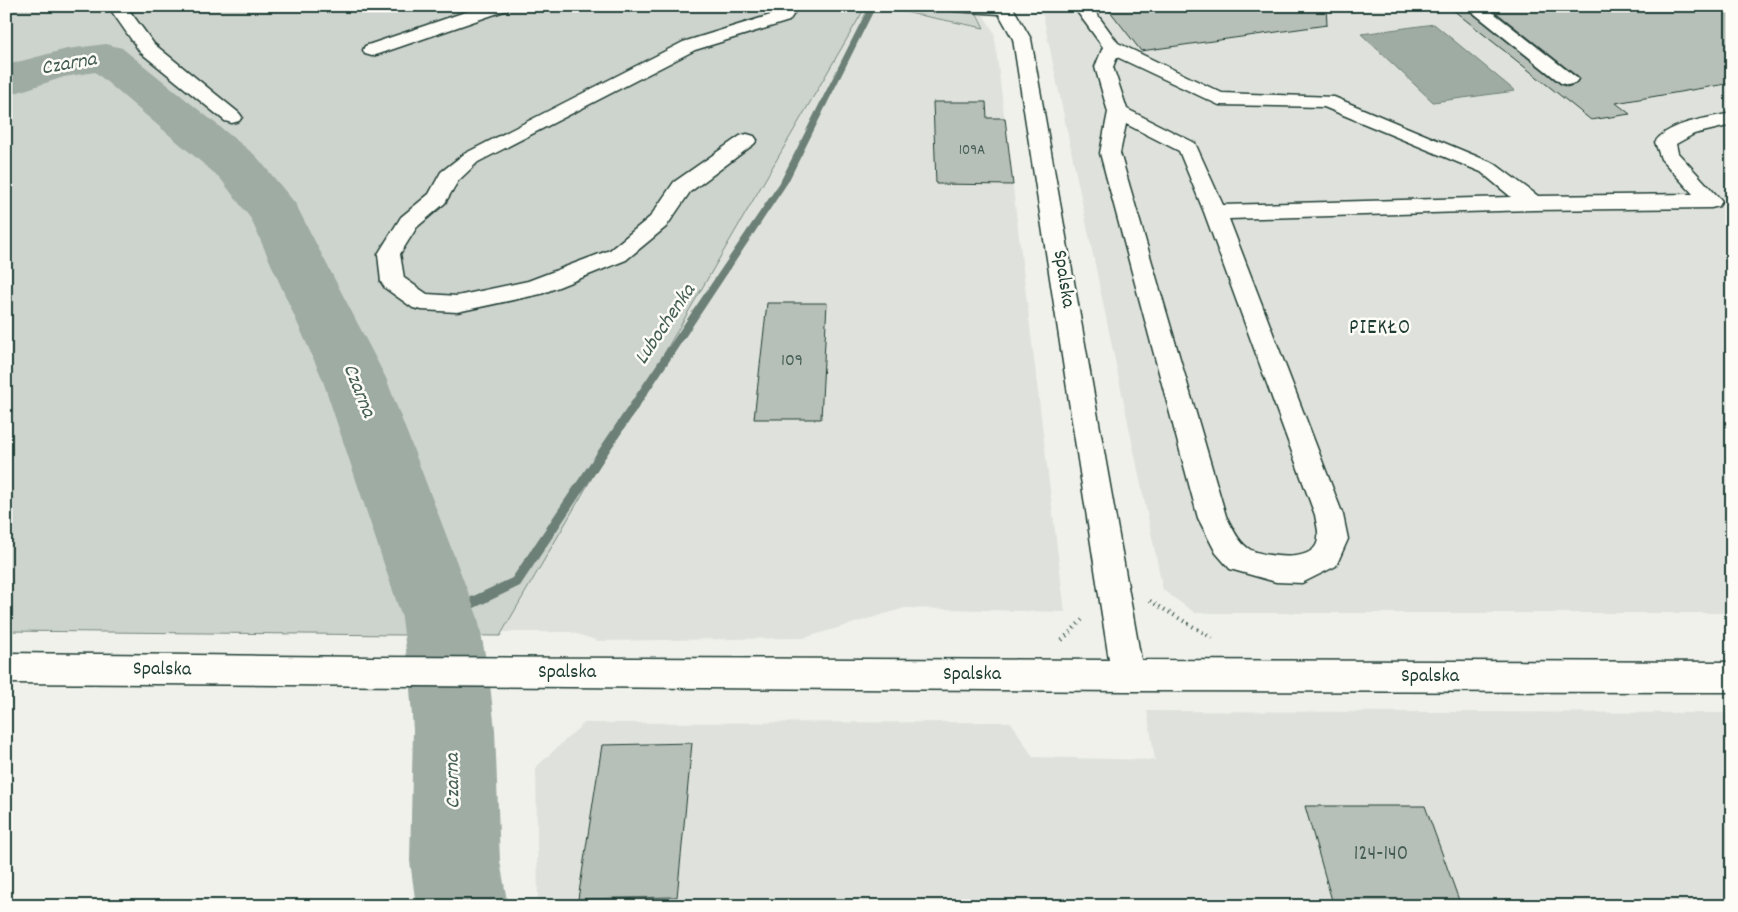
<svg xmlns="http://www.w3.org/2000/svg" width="1738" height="912" font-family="Dekko,sans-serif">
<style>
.built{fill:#dfe2dc}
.green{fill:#cdd3cd;stroke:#768880}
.water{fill:#9faca4;stroke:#6c8077}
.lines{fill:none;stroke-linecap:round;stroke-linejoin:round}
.stream{fill:#6c8077;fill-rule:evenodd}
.river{fill:#9faca4;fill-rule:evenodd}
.building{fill:#b6bfb8;stroke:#1f3d34}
.minor-casing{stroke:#1f3d34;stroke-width:3}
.path{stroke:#1f3d34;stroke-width:4;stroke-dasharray:1 4.5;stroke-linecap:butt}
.minor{fill:#fdfcf7;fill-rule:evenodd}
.labels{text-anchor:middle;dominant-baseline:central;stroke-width:5;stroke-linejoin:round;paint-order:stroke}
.far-number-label{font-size:15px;fill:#455e55}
.number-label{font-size:18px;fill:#455e55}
.street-label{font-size:20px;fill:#1f3d34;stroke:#fdfcf7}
.water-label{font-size:21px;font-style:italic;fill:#455e56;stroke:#fdfcf7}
.neighbourhood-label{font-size:21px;letter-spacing:1px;fill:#1f3d34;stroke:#fdfcf7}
.near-number-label{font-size:21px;fill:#455e55}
</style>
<rect width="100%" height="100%" fill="#f0f1eb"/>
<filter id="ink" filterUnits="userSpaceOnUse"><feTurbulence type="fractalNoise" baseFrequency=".02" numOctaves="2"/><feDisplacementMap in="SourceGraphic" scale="10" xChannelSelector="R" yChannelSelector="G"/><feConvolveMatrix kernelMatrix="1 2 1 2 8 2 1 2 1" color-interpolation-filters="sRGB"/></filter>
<g filter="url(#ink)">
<!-- built -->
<path class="built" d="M6,6H978L994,32L1065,612L905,608L804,638L598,641L571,632H322Z
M1033,6H1732V613H1195L1163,590L1043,16Z
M1147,711L1732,713V906H538L536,767L584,723L1011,722L1033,757L1155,760Z"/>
<!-- green -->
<path class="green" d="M6,6H866L500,636L6,631Z
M874,6H973L984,28Z"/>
<!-- water -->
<path class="water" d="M1434,24L1515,91L1433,102L1361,34Z"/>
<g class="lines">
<!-- stream -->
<path class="stream" d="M869,6H876L788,182L520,586L445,622L440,624L435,622L434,618L435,614L512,578L780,182Z"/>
<!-- river -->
<path class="river" d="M106,44L122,48L256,156L295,203L386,378L478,618L489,675L495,730L500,861L508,906H416L410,861L413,730L409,675L402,618L322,378L251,219L220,178L95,72L64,77L6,96V65L67,49Z"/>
</g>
<!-- building -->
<path class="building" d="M1106,6H1326L1327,25L1141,51Z
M1448,6H1463L1560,84L1567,87L1576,84L1579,78L1488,6H1732V83L1616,103L1630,114L1591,120Z
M933,102H986L987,118H1005L1013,185L936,184Z
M767,303H827L821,419H754Z
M692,743L677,897L578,899L602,745Z
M1305,806H1425L1460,903H1436L1437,906L1333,904Z"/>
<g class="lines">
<defs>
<path id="minor" d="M108,6H126L154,44L239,113L242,117L239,121L232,123L225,121L140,52Z
M483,6H510L507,10L379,54L372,56L365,54L363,50L365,46Z
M781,6H799L789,21L695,50L478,162L458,181L445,203L417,227L400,254L404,278L427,294L457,296L528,281L610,250L650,217L674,182L740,136L747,134L754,136L757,140L754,144L690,192L666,227L626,260L541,294L457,312L422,310L413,308L385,288L381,282L378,254L401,217L429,194L441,172L464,154L683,42L777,13Z
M946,6H1012L1031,39L1141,660L1732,662V692L1128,691L6,683V653L371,657L1109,660L1013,39L999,14L955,11L949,10Z
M1073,6H1091L1118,43L1222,93L1334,97L1495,164L1538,196L1693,194L1661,159L1655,142C1669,122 1709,118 1732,113V125L1694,134L1676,144L1678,153L1722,201L1719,206L1711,208L1533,210L1229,219L1343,515L1348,539L1336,566L1302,583L1276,582L1230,569L1216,553L1198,518L1100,153L1108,112L1095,67L1103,47ZM1117,57L1219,105L1324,107L1481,172L1511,197L1223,205L1195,143L1127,109L1113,67ZM1126,124L1179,151L1204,212L1315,515C1316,522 1319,531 1318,538C1317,564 1267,557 1251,550C1239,544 1232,527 1226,516L1120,153Z
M1465,6H1485L1578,79L1575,83L1568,85L1561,83Z"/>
</defs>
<!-- minor casing -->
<use href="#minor" class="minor-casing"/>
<!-- path -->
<path class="path" d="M1150,601L1214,639
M1062,640L1082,620"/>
<!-- minor -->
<use href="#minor" class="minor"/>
</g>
</g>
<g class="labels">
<!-- far-number labels -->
<g class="far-number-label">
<text x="972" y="151">109A</text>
</g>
<!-- number labels -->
<g class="number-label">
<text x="792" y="361">109</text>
</g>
<!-- street labels -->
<g class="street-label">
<text transform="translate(1063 279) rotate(81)">Spalska</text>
<text transform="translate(162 670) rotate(1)">Spalska</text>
<text x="567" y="673">Spalska</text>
<text x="972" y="675">Spalska</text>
<text x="1430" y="677">Spalska</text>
</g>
<!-- water labels -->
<g class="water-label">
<text transform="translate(69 65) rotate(-10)">Czarna</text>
<text transform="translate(666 325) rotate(-56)">Lubochenka</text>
<text transform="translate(358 391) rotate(68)">Czarna</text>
<text transform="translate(454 781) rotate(-91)">Czarna</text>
</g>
<!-- neighbourhood labels -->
<g class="neighbourhood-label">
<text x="1380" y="329">PIEKŁO</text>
</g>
<!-- near-number labels -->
<g class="near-number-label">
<text x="1381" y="855">124-140</text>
</g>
</g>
<!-- margin -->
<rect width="1738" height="912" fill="none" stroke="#fdfcf7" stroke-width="25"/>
<rect x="12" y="12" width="1713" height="887" fill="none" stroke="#1f3d34" stroke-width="2" filter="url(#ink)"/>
</svg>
